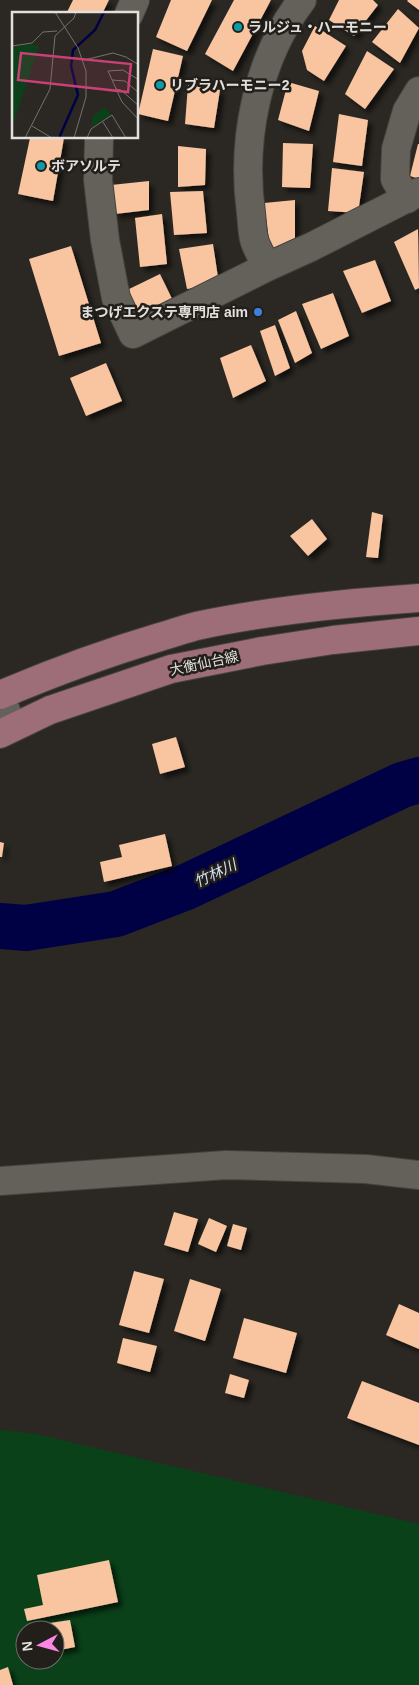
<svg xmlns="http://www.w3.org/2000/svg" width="419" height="1685" font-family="Arial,'Noto Sans JP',sans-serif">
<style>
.green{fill:#0a4119;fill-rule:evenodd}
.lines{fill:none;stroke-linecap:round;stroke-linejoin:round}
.river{stroke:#000045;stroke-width:46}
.building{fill:#f8c5a0;filter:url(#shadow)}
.minor-casing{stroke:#45433e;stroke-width:30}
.major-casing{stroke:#45433e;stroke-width:30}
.minor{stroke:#64615a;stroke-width:28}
.major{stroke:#9e6e78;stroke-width:28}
.culture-dot{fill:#0f9aa8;stroke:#221f1a;stroke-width:2}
.shop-dot{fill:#3f7fe0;stroke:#221f1a;stroke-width:2}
.labels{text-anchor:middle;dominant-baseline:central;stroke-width:5;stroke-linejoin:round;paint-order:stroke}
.poi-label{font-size:14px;font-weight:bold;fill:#e2e0dd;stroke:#221f1a;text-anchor:start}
.street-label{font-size:14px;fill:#e2e0dd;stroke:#221f1a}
.water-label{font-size:15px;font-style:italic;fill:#d4e0f4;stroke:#221f1a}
.inset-river{fill:none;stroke:#000045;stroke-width:2.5}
.inset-road{fill:none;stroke:#74726d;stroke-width:1}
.view{fill:#c84075;fill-opacity:0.15;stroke:#c84075;stroke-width:2.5}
.inset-edge{fill:none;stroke:#e2e0dd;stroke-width:2.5}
</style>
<defs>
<filter id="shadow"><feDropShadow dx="4.5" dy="4.5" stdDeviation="2.5" flood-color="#0009"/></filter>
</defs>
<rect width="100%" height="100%" fill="#2b2823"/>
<!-- green -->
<path class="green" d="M0,1430L36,1434L419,1524V1685H0ZM25,1630H55V1660H25Z"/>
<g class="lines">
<!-- river -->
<path class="river" d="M0,926L26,928L116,914L186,887L402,785L419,780"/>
</g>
<!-- building -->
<path class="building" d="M73,0H109L102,14H66Z
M171,0H212L187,51L156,37Z
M234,0H271L233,71L205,54Z
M339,0H373L378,5L354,36L329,20Z
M408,0H419V10L407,1Z
M398,9L419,28L400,63L372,42Z
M315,26L346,46L324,81L307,70L302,51Z
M153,49L183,56L168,121L138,114Z
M367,51L394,69L365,109L345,94Z
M288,82L319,91L309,131L278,120Z
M188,85L220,90L214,128L185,124Z
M339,114L368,120L362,166L333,162Z
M30,138H64L53,201L18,194Z
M283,143L313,144L310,188L282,187Z
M418,144H419V179L410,176Z
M178,146L206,149L205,185L178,187Z
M332,168L364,172L358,213L328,211Z
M149,181V210L115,214L111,185Z
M203,191L207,233L174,235L170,192Z
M295,200V245L270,248L264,203Z
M162,214L167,264L140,267L135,218Z
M418,229L419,288L415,290L394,242Z
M213,244L219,284L187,289L179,249Z
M71,246L101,343L59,356L29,259Z
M375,260L391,301L362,313L343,271Z
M160,274L175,305L143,322L125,291Z
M333,293L349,336L321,349L302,304Z
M296,311L312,353L295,363L278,320Z
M275,325L290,368L275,376L260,331Z
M251,345L266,381L233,398L220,358Z
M106,363L122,401L86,416L70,378Z
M372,512L383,515L378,558L366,557Z
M312,519L327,539L308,556L290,536Z
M176,737L185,767L160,774L152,744Z
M165,834L172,866L104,882L100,862L122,857L119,845Z
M0,842L4,843L2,857H0Z
M174,1212L198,1219L188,1252L164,1245Z
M209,1218L227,1226L216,1252L198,1244Z
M233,1224L247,1228L241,1250L227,1246Z
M134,1271L164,1279L149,1333L119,1325Z
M190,1279L221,1289L205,1341L174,1331Z
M399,1304L419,1313V1349L386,1335Z
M244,1318L297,1333L286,1373L233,1358Z
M123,1338L157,1346L150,1372L117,1363Z
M230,1374L249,1380L244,1398L225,1393Z
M362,1381L419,1403V1445L347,1418Z
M109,1560L118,1602L27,1621L24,1609L43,1605L37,1575Z
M70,1620L75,1647L55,1651V1630H30V1626Z
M8,1667L13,1685H0V1670Z"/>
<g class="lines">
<defs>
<path id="minor" d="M129,14L135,0
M99,138L98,180L105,240L116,298L133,334L267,267L311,247L419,192
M407,199L395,179L396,149L407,111L419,91
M267,267C263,258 256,248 254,239C252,231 252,221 251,213C241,140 257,59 302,0
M0,697L13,727
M0,1181L226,1165L366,1169L419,1175"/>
<path id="major" d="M0,695C52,673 106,653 160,637C174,633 187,628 201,625C273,610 345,603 419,598
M0,734L50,710L171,669L262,651L333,640L419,631"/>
</defs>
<!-- minor casing -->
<use href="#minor" class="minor-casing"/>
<!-- major casing -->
<use href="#major" class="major-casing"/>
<!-- minor -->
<use href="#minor" class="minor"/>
<!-- major -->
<use href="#major" class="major"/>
</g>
<!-- markers -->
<g class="culture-dot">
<circle cx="238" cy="27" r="5"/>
<circle cx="160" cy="85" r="5"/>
<circle cx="41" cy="166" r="5"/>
</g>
<circle class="shop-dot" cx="258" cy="312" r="5"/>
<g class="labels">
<!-- poi labels -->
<g class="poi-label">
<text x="248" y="27">ラルジュ・ハーモニー</text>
<text x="170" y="85">リブラハーモニー2</text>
<text x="51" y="166">ボアソルテ</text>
<text x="248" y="312" text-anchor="end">まつげエクステ専門店 aim</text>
</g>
<!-- street labels -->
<g class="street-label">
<text transform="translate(204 663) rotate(-12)">大衡仙台線</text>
</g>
<!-- water labels -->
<g class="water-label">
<text transform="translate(215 873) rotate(-25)">竹林川</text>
</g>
</g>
<!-- overview -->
<g transform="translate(12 12)">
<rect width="126" height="126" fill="#2b2823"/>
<path d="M17,32L27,34L0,116V36ZM92,95L99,103L79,115L81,104Z" fill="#0a4119"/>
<path class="inset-river" d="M47,126L66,83L59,54L61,38L83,18L92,0"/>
<path class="inset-road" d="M43,0L66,36L74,59V85L62,126M0,34L20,31L31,20L45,19M72,48L101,41L114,45L127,53M100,68L113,69L127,81M127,68L111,58L96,59L110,90L127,108M103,77L109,78L127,94M91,110L101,126M20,114L40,126M13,126L38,77L43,24L62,6L64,0M75,126L79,117L100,103L114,126"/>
<path class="view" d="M9,41L119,52L116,80L6,68Z"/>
<rect width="126" height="126" class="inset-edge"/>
</g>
<!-- north arrow -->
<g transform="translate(40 1645) rotate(264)"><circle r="24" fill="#221f1a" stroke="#6f6c68"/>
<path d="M0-4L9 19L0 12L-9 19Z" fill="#fb87e5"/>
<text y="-8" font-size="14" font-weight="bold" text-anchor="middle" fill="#e2e0dd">N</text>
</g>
</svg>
